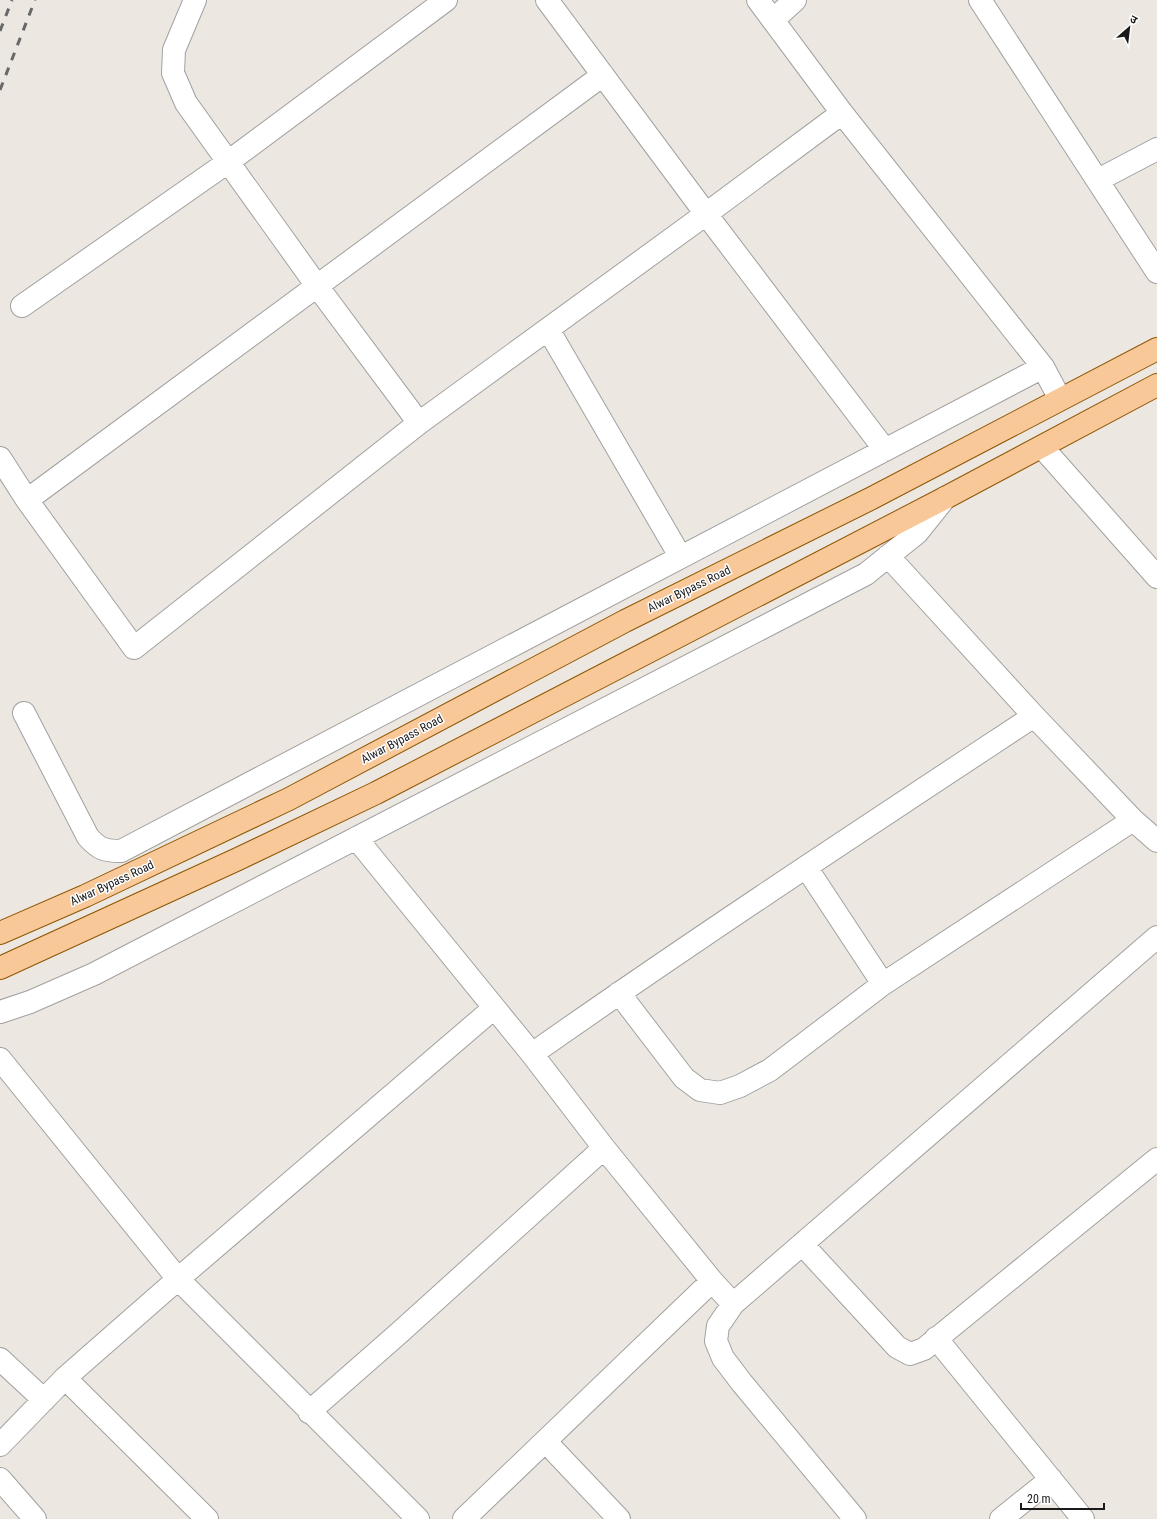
<svg xmlns="http://www.w3.org/2000/svg" width="1157" height="1519" font-family="'Roboto Condensed','Noto Sans Devanagari',sans-serif">
<style>
.lines{fill:none;stroke-linecap:round;stroke-linejoin:round}
.minor-casing{stroke:#a1a1a1;stroke-width:24}
.primary-casing{stroke:#8e5603;stroke-width:24}
.minor{stroke:#fff;stroke-width:22}
.primary{stroke:#f9c898;stroke-width:22}
.rail{stroke:#686868;stroke-width:3;stroke-dasharray:8 8;stroke-linecap:butt}
.labels{text-anchor:middle;dominant-baseline:central;stroke-width:3;stroke-linejoin:round;paint-order:stroke}
.street-label{font-size:12px;fill:#1a1a1a;stroke:#fff}
</style>
<rect width="100%" height="100%" fill="#ece7e0"/>
<g class="lines">
<defs>
<path id="minor" d="M195,0L174,50L173,73L186,103L317,286L419,423
M547,0L706,214L885,450
M758,0L842,113L1043,367L1060,399
M980,0L1157,272
M773,20L795,0
M1098,180L1157,149
M22,306L228,162L446,0
M548,329L680,556
M1042,447L1157,577
M0,458L27,500L134,648L419,423L706,214L842,113
M27,500L603,75
M888,556L1034,716L1133,820L1157,841
M24,713L88,837C99,849 104,851 121,851L1043,367
M356,838L532,1054L604,1148L712,1281L733,1304L718,1326L716,1341L723,1358L742,1383L855,1519
M806,867L883,984
M619,993L684,1078L700,1090L720,1093L740,1086L770,1070L883,984L1133,820
M0,1012L30,1002L94,974L866,574L917,533L945,498
M532,1054C697,938 866,827 1034,716
M0,1059L178,1279L418,1519
M802,1244L897,1347L910,1354L924,1349L1157,1159
M733,1304L1157,937
M936,1338L1083,1519
M0,1359L44,1400
M65,1378L207,1519
M309,1412L398,1334L604,1148
M546,1442L619,1519
M0,1445L65,1378L178,1279L494,1008
M0,1479L35,1519
M464,1519L712,1281
M1001,1519L1051,1479"/>
<path id="primary" d="M0,933L85,896L289,799L625,621L872,498L1157,349
M0,968L238,859L376,793L945,498L1157,385"/>
</defs>
<!-- minor casing -->
<use href="#minor" class="minor-casing"/>
<!-- primary casing -->
<use href="#primary" class="primary-casing"/>
<!-- minor -->
<use href="#minor" class="minor"/>
<!-- primary -->
<use href="#primary" class="primary"/>
<!-- rail -->
<path class="rail" d="M0,31L12,0
M0,90L35,0"/>
</g>
<g class="labels">
<!-- street labels -->
<g class="street-label">
<text transform="translate(689 589) rotate(-26)">Alwar Bypass Road</text>
<text transform="translate(402 739) rotate(-28)">Alwar Bypass Road</text>
<text transform="translate(112 883) rotate(-25)">Alwar Bypass Road</text>
</g>
</g>
<!-- north arrow -->
<g transform="translate(1129 28) rotate(28)" stroke="#ffffff" stroke-width="3" paint-order="stroke">
<path d="M0-3L7 15L0 10L-7 15Z" fill="#1a1a1a"/>
<text y="-6" font-size="11" font-weight="bold" text-anchor="middle" fill="#1a1a1a">उ</text>
</g>
<!-- scale -->
<path d="M1021 1503v6h83v-6" fill="none" stroke="#1a1a1a" stroke-width="2"/>
<text x="1027" y="1503" font-size="12" fill="#1a1a1a" stroke="#ffffff" stroke-width="3" paint-order="stroke">20 m</text>
</svg>
